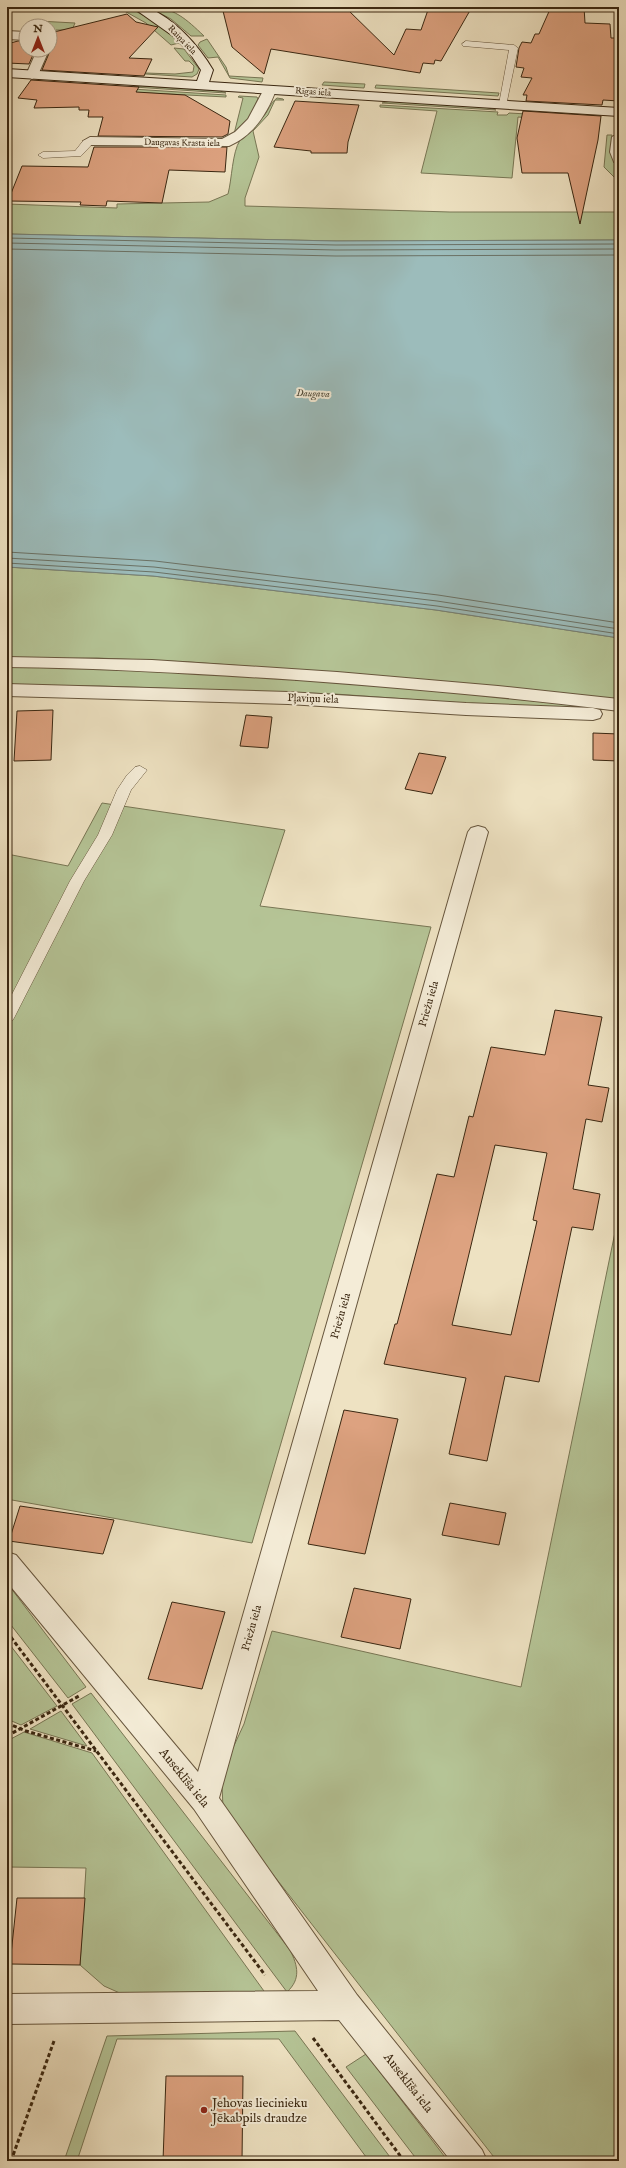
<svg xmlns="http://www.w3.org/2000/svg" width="626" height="2168" font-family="'IM FELL English',serif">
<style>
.green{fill:#b5c496;stroke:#787654}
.water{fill:#9cbcbb;stroke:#758077}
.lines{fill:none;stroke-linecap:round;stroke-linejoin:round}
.shore{stroke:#6b7266;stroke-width:1}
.building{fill:#dda280;stroke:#3a2711;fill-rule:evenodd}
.lane-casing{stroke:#67563d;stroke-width:1}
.street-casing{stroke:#67563d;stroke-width:2}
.secondary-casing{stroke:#3a2711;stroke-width:2}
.path{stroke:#3a2711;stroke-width:3;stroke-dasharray:4 2.5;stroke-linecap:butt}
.lane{fill:#f4ecd7;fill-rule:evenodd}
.street{fill:#f4ecd7;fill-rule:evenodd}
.secondary{fill:#f4ecd7;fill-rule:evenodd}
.poi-dot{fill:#8f2418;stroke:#f4ecd7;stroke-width:1.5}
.labels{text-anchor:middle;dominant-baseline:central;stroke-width:4;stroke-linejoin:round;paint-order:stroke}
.far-street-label{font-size:9px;fill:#3a2711;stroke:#f4ecd7}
.far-water-label{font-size:10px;font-style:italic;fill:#524c3c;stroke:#f4ecd7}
.street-label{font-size:11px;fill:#3a2711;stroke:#f4ecd7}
.near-street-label{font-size:13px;fill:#3a2711;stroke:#f4ecd7}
.near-poi-label{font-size:13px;fill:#3a2711;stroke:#f4ecd7;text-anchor:start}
</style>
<rect width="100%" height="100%" fill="#eee2c2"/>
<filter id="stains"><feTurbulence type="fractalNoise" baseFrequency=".005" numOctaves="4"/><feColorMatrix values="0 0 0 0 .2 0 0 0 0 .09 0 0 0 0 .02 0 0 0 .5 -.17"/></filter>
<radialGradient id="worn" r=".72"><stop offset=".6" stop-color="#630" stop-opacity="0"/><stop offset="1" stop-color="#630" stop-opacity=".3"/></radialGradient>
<!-- green -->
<path class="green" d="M128,7L161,25L179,43L171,45L146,23L119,8Z
M148,7C174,7 186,19 204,36H191L171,19Z
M38,21L75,23L72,30H56L52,40L61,44L43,68L47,50H50V26H35Z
M207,39L226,67L229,76L263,78L262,82L230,78L218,57L208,58L198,45L200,42Z
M174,48L184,49L199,69L197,74L192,77L115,72L175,74L193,72L194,66L189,61H185Z
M324,82H325L365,84L364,88L322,85Z
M376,85L499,93L498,96L375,88Z
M142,86L220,91L226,93L134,87Z
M132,89L226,95V97L129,92Z
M239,96L257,97L258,99L248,121L235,135L221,141L98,140L215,141L225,138L234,134L243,98L238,97Z
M277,98L283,99L284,100H275L268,115L253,131L259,157L245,198V206L450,212H619V240L336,241L7,234V204L117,208V204L209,202L228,194C232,179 232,153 240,140C246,131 255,125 262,118C268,112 270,103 277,98Z
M391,101L485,107L496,110L382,103Z
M380,105L498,112L497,115H507L509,113L546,115L545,119L518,117L512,178L421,173L437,111L380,107Z
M607,135H612V150L619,168V178L616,179L604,167Z
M7,567L153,576L436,610L619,638V700L342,673L189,662L97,658L7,659Z
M7,666C212,667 416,688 619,710L505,706L335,694L100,686L7,685Z
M102,803L285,830L260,906L431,927L252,1543L12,1500L7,1496V854L68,866Z
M619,1213V2161H497L235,1826L223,1808L222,1785L226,1763L244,1724L272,1631L521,1687Z
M7,1583L86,1687L68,1698L7,1620Z
M7,1641L57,1706L21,1725L7,1719Z
M91,1693L290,1950C298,1966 301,1979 287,1992L72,1704Z
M61,1711L87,1746L30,1729Z
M24,1732L92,1753L269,1998L122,1994L104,1986L80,1965L86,1868L7,1867V1741Z
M295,2031L393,2161H369L279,2039H117L77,2161H64L107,2036Z
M366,2054L448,2161H418L346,2067Z"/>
<!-- water -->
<path class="water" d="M7,234L336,241L619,240V638L436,610L153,576L7,567Z"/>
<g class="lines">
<!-- shore -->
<path class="shore" d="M7,238L336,245L619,244
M7,243L336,250L619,249
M7,249L336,256L619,255
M7,552L155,561L438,595L619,623
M7,558L154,567L437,601L619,629
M7,563L154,572L437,606L619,634"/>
</g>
<!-- building -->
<path class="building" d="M222,7H345L394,55L406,29L421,30L429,7H472L441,61L435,60L434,64L423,63L420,73L271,49L264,74L232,47Z
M551,7H584L585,23L610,24L611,38H619V101L603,100L602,105L526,101L527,95H523L532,78L521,77L524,68L516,67L519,48L522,42L531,43L535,34H539Z
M127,14L136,22L158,27L129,58L152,59L144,76L42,70L50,51V33Z
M18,41H26V50H35L29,64L7,63V44Z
M31,80L139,87L136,92L185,95L230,121L228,134L222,137L98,136L103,117H88L89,110H79V107L34,108L37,100L18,98Z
M295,101L359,105L348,142L347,153H311V151L274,147Z
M523,111L601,116L598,140L580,224L568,173H522L517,138Z
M94,147H227L225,172L169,170L162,203L107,201L106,206L80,205L81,202L8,201L22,166L88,167Z
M53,710L51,760L14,761L17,711Z
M246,715L272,717L268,748L240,746Z
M593,733L619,734V761L593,760Z
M419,753L446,757L432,794L405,789Z
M555,1010L602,1017L588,1085L609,1088L602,1122L586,1119L573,1189L600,1194L593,1230L572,1227L539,1382L505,1376L487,1461L449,1454L466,1378L384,1364L395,1324H397L437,1174L454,1177L469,1116L473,1117L491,1047L545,1055ZM495,1145L547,1153L533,1220L537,1221L511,1335L452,1325Z
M344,1410L398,1419L365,1554L308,1544Z
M450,1503L506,1513L499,1545L442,1535Z
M20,1506L114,1520L103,1554L9,1541Z
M354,1588L411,1599L400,1649L341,1637Z
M172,1602L225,1612L202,1689L148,1679Z
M17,1898H85L80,1965L10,1964Z
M166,2076H243L242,2161H163Z"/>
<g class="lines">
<defs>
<path id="lane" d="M466,41L514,45L518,48L506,106L499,104L509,50L463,46L462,44Z
M90,138L95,141L81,156L43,158L38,155L43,152L75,151L83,141Z
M140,766L147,770L131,790L112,835L84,881L14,1018L12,1021L7,1023V1004L70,881L98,835L117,790L127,775L135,767Z"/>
<path id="street" d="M7,31L26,32V40L7,39Z
M37,50H49L38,75L32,79L26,75Z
M270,86L276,90C267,114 253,136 229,146L90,145L83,141L90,137L222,139L235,132L248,119L265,87Z
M619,133V163L614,162L610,152L612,137Z
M7,657L152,660L337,672L498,686L619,699V711C512,697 404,688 297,680C200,674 104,668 7,667Z
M7,684L288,692L466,703L593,708L600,710L602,714L600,718L593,720L466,715L288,704L7,696Z
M478,826L485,828L488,832L219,1798L357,1995L482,2150L487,2161H451L339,2020L7,2024V1994L318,1991L194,1809L7,1582V1552L16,1555L198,1772L468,832L471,828Z"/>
<path id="secondary" d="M132,7C137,7 143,6 148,8C174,18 199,46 213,70L209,82L619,108V116L7,77V69L197,81L201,70L189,52L173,36Z"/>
</defs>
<!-- lane casing -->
<use href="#lane" class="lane-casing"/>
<!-- street casing -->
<use href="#street" class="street-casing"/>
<!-- secondary casing -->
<use href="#secondary" class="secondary-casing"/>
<!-- path -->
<path class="path" d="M7,1632L265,1975
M7,1723L26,1731L96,1751
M7,1736L79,1696
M313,2038L404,2161
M11,2161L54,2041"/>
<!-- lane -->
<use href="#lane" class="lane"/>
<!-- street -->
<use href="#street" class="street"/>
<!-- secondary -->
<use href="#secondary" class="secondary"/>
</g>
<!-- markers -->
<circle class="poi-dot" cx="204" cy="2110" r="4"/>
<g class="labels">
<!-- far-street labels -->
<g class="far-street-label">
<text transform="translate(182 40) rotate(46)">Raiņa iela</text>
<text transform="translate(313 92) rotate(4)">Rīgas iela</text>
<text transform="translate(182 143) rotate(1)">Daugavas Krasta iela</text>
</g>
<!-- far-water labels -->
<g class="far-water-label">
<text transform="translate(313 394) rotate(2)">Daugava</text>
</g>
<!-- street labels -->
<g class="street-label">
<text transform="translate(313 699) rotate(2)">Pļaviņu iela</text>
<text transform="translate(429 1004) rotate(-74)">Priežu iela</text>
<text transform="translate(341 1316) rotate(-74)">Priežu iela</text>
<text transform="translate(252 1628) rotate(-74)">Priežu iela</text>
</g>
<!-- near-street labels -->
<g class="near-street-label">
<text transform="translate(184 1778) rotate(51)">Auseklīša iela</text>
<text transform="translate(408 2083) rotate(52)">Auseklīša iela</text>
</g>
<!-- near-poi labels -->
<g class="near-poi-label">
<text x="212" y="2103">Jehovas liecinieku<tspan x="212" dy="15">Jēkabpils draudze</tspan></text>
</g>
</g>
<!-- margin -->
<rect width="626" height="2168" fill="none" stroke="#eee2c2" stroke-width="24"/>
<rect x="8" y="8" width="610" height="2152" fill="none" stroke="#3a2711" stroke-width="2"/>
<rect x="12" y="12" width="602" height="2144" fill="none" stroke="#3a2711"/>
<!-- north arrow -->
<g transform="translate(38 38)"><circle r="19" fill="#f4ecd7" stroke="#aa9d88"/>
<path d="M0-3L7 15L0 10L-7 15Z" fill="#8f2418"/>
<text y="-6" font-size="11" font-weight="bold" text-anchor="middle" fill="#3a2711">N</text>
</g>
<rect width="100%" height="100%" filter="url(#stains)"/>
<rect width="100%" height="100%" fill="url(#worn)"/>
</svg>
